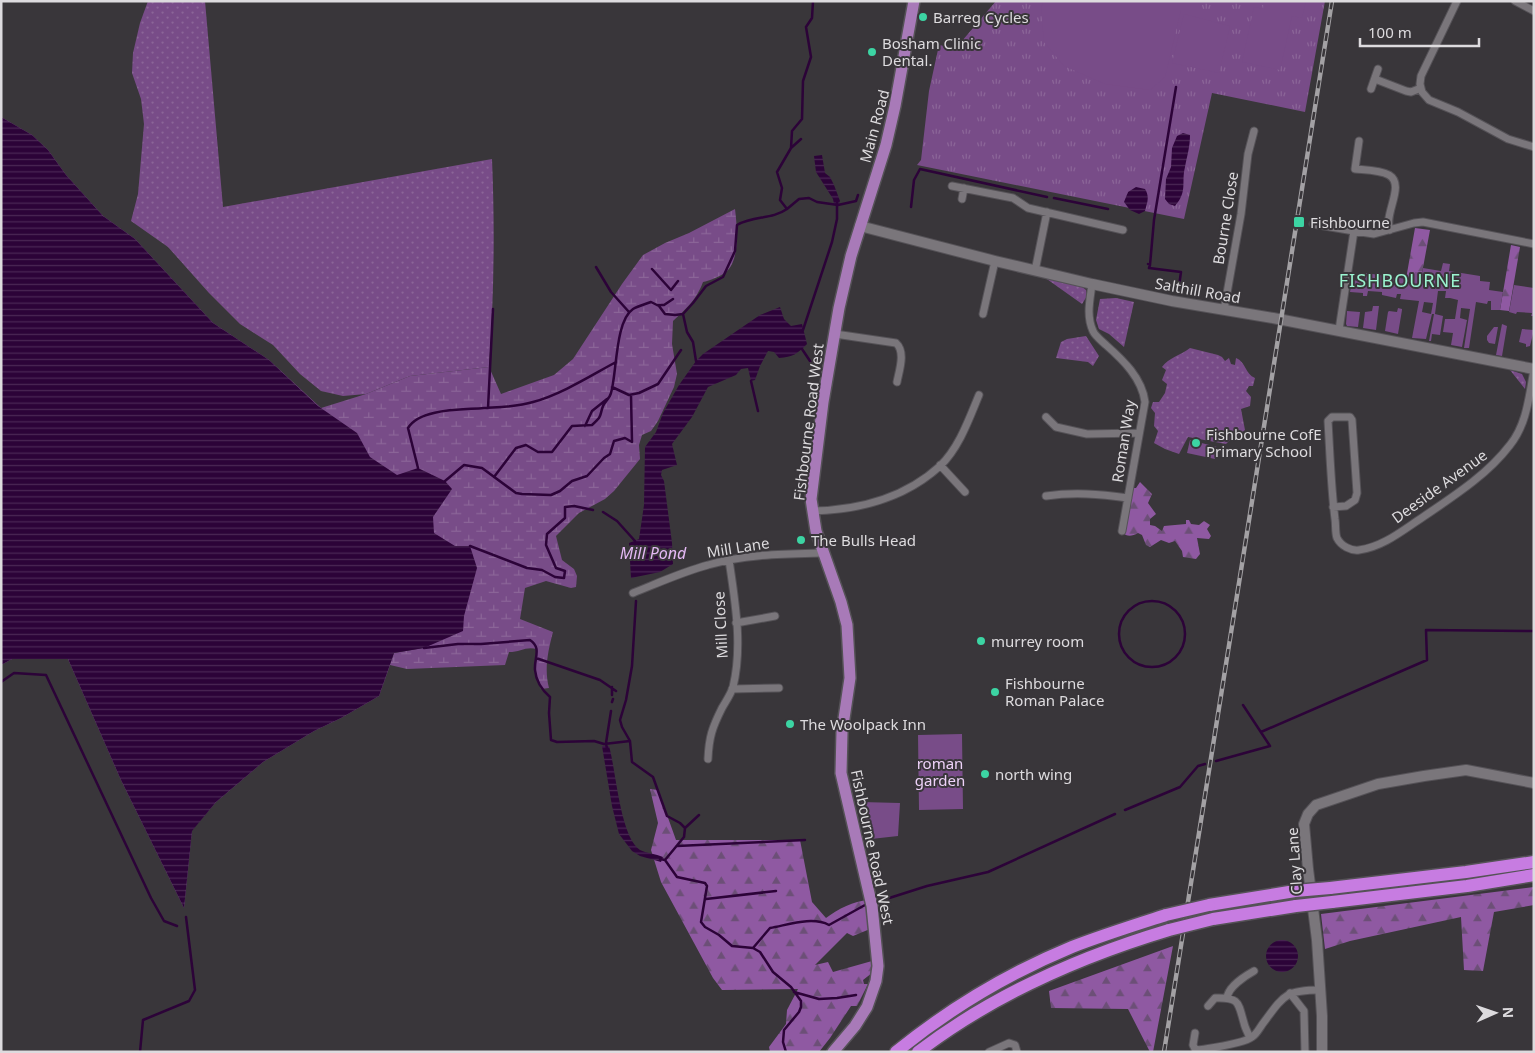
<svg xmlns="http://www.w3.org/2000/svg" width="1535" height="1053" font-family="'Noto Sans',sans-serif">
<style>
.grass{fill:url(#grass-dots)}
.forest{fill:url(#forest-firs)}
.wetland{fill:url(#wetland-marsh)}
.park{fill:url(#park-tufts)}
.garden{fill:#784c88;fill-rule:evenodd}
.water{fill:url(#water-rules)}
.lines{fill:none;stroke-linecap:round;stroke-linejoin:round}
.stream{stroke:#2c0338;stroke-width:2.5}
.street-casing{stroke:#555257;stroke-width:9}
.secondary-casing{stroke:#555257;stroke-width:12}
.primary-casing{stroke:#555257;stroke-width:14}
.highway-casing{stroke:#555257;stroke-width:15}
.street{stroke:#7a767b;stroke-width:7}
.secondary{stroke:#7a767b;stroke-width:10}
.primary{stroke:#a87ab8;stroke-width:11}
.highway{stroke:#c77ce1;stroke-width:12}
.rail-casing{stroke:#a3a1a4;stroke-width:4.5}
.rail{stroke:#39363a;stroke-width:2.5;stroke-dasharray:8;stroke-linecap:butt}
.highway-bridge-casing{stroke:#555257;stroke-width:15;stroke-linecap:butt}
.highway-bridge{stroke:#c77ce1;stroke-width:12}
.poi-dot{fill:#3cd4a3;stroke:#39363a;stroke-width:2}
.labels{text-anchor:middle;dominant-baseline:central;stroke-width:4;stroke-linejoin:round;paint-order:stroke}
.poi-label{font-size:15px;fill:#dddbde;stroke:#39363a;text-anchor:start}
.street-label{font-size:15px;fill:#dddbde;stroke:#39363a}
.park-label{font-size:15px;fill:#eed2f9;stroke:#39363a}
.water-label{font-size:16px;font-style:italic;fill:#e4b9f4;stroke:#39363a}
.quarter-label{font-size:18px;letter-spacing:1px;fill:#9bf4d0;stroke:#39363a}
</style>
<defs>
<pattern id="grass-dots" width="8" height="8" patternUnits="userSpaceOnUse" patternTransform="scale(1.25)"><rect width="8" height="8" fill="#784c88"/><path d="M2 2h.1M6 6h.1" fill="none" stroke="#8b6598" stroke-width="1.8" stroke-linecap="round"/></pattern>
<pattern id="forest-firs" width="22" height="20" patternUnits="userSpaceOnUse" patternTransform="scale(1.25)"><rect width="22" height="20" fill="#8f59a2"/><path d="M5 1l3.5 6h-7zM16 11l3.5 6h-7z" fill="#6c4f77"/></pattern>
<pattern id="wetland-marsh" width="20" height="14" patternUnits="userSpaceOnUse" patternTransform="scale(1.25)"><rect width="20" height="14" fill="#784c88"/><path d="M1 5h8M5 5V1M11 12h8M15 12V8" fill="none" stroke="#8b6598"/></pattern>
<pattern id="park-tufts" width="24" height="20" patternUnits="userSpaceOnUse" patternTransform="scale(1.25)"><rect width="24" height="20" fill="#784c88"/><path d="M3 7l-1-3M5 7V3M7 7l1-3M15 17l-1-3M17 17v-4M19 17l1-3" fill="none" stroke="#8b6598"/></pattern>
<pattern id="water-rules" width="6" height="5" patternUnits="userSpaceOnUse" patternTransform="scale(1.25)"><rect width="6" height="5" fill="#2c0338"/><path d="M0 2.5h6" fill="none" stroke="#4a2754"/></pattern>
</defs>
<rect width="100%" height="100%" fill="#39363a"/>
<!-- grass -->
<path class="grass" d="M148,1H205L223,207L492,159C495,229 494,297 489,367L410,376L366,394L343,396L321,391L300,374L273,345L240,324L209,293L168,247L131,221L138,194L144,124L141,99L132,73L133,53L140,23Z
M1044,277L1081,286L1086,290L1087,296L1082,304Z
M1116,298L1134,302L1124,347L1109,334L1099,329L1096,320L1100,299Z
M1086,336L1099,356L1093,366L1088,362L1056,358L1061,342L1067,339Z
M1190,348L1218,355L1222,357L1225,361L1229,358L1231,364L1235,365L1236,358C1246,362 1245,374 1255,378L1253,386H1249L1246,391L1251,397L1250,406L1241,409L1245,430L1233,440H1230L1226,444L1188,437L1179,454L1165,449L1154,443L1158,431L1154,426L1155,413L1151,408L1153,402H1159L1165,393L1167,384L1162,380L1166,370L1162,367C1168,358 1181,355 1190,348Z
M1510,370L1522,374L1526,382L1525,389Z"/>
<!-- forest -->
<path class="forest" d="M1415,228L1430,230L1422,273L1414,280L1406,279Z
M1511,245L1520,247L1509,311L1500,310Z
M1140,482L1152,494L1148,503L1156,514L1150,519V525L1155,526L1162,531L1164,526L1186,524V520H1189L1191,524L1199,525L1204,521L1210,525L1207,529L1211,536L1209,539L1197,538L1200,554L1196,559L1183,557L1182,551L1175,541L1169,543L1161,540L1150,547L1146,545L1142,535L1138,533C1128,539 1121,535 1120,523L1133,488H1136Z
M650,789L658,790L676,840H800L812,902L826,918C838,909 854,901 868,900L870,929L853,936L847,933L815,965L828,962L833,972L872,961L873,967L872,973L863,980L864,984H868L857,1006H851L830,1038L819,1052H770L769,1047L786,1024L787,1010L798,989L722,990L713,978L661,882L651,850L658,823Z
M1534,887V905L1494,912L1483,971L1464,970L1461,917L1350,941L1325,949L1321,914Z
M1173,946L1153,1052H1150L1128,1009L1051,1008L1049,991Z"/>
<!-- wetland -->
<path class="wetland" d="M1,117L32,135L48,150L66,175L103,216L135,239L213,323L269,360L321,408L366,394L410,376L489,367L501,394L554,375L573,359L622,284L643,255L665,243L689,233L735,209C737,225 740,257 728,270C722,276 711,280 703,282C697,299 686,309 673,321L672,344L677,374L674,387L658,421L651,431L642,435L639,445L640,459L614,491L605,499L579,513L556,536L562,560L574,569L577,576L576,587L571,588L546,581L525,588L520,619L553,632C548,651 544,669 549,688L541,689L535,670L537,649C526,646 520,652 509,652L505,665L407,669L390,665L379,696L341,718L314,731L263,762L216,802L192,830L184,908L121,780L68,659H12L1,665V480L390,664L394,653L423,648L397,517Z"/>
<!-- park -->
<path class="park" d="M996,1H1325L1305,112L1212,93L1184,219L917,165L921,160L929,91L939,45L956,48Z"/>
<!-- garden -->
<path class="garden" d="M1043,1H1181V10L1165,77L1150,90L1105,84L1064,66L1044,42L1041,10Z
M1264,1H1306L1302,18L1292,16L1280,70L1242,62L1254,7L1263,9Z
M1184,14L1230,26L1219,73L1172,63Z
M1443,263L1450,264L1449,271L1480,276V281L1490,282L1489,290L1503,292L1500,310H1491V301H1488L1487,304L1476,302L1469,348H1464L1470,309L1461,308L1460,318L1467,320L1462,347L1451,345L1453,333L1443,332L1445,319H1455L1458,300L1450,298H1445L1446,291H1438L1435,314L1443,316L1440,335L1432,334L1431,341H1429L1434,314H1432L1426,339L1412,338L1419,301L1400,299L1401,294H1397L1396,298L1382,295V292L1368,291L1367,296H1363V293L1350,292L1352,280L1365,282L1366,273L1413,280L1415,272L1422,273L1423,268L1441,271ZM1424,302L1433,303L1431,314L1422,312Z
M1514,285L1534,288V316H1531L1532,313L1517,312L1516,314L1509,312Z
M1373,306H1379L1376,330L1363,328L1365,312L1372,311Z
M1398,308L1402,309V310L1398,334L1385,331L1388,312L1389,311L1397,312Z
M1347,311L1360,312L1358,327L1347,326L1346,324Z
M1502,324L1507,326L1502,356L1496,355Z
M1494,327H1498L1495,344L1489,343L1487,340V336Z
M1522,329L1534,330L1530,346L1526,347V344L1519,342Z
M1190,440L1217,447L1215,459L1187,453Z
M962,734L963,809L919,810L918,735Z
M861,802L900,803L898,836L871,839Z"/>
<!-- water -->
<path class="water" d="M1,117L32,135L48,150L66,175L103,216L135,239L213,323L269,360L318,406L357,433L370,457L397,475L418,468L445,481L452,489L433,517L434,533L455,546H470L477,568L464,616L463,631L424,648L394,653L379,696L341,718L314,731L263,762L216,802L192,831L184,908L121,780L68,659H12L1,665Z
M1183,133L1190,135C1190,147 1187,156 1185,167C1181,183 1188,191 1175,206L1169,204L1165,199L1166,179L1171,167L1172,148L1177,136Z
M822,155L825,173L830,177L834,185L840,201L838,205L834,204L833,199L816,172L814,156Z
M1136,187L1145,189C1150,197 1147,203 1145,211L1139,214L1130,210L1124,202L1128,192Z
M780,307L784,319L791,326L802,324L807,344C797,354 793,357 779,358L774,352L768,351L760,366L755,380L751,381L748,368L741,369L736,375L708,387L692,417L672,444L677,465L662,470L661,475L664,481L672,543L673,564L660,572L631,578L629,543L639,539L644,505L645,447L656,432L663,413L679,385L696,361L703,354L760,315Z
M602,746H609C616,770 620,837 640,850C646,853 656,854 663,857L661,862L640,856L632,851L619,834L612,806Z
M1266 956a16 16 0 1 1 32 0a16 16 0 1 1-32 0Z"/>
<g class="lines">
<!-- stream -->
<path class="stream" d="M791,148L801,139
M1054,198L1108,209
M911,207L914,180L920,169L1047,197
M787,209L799,199L809,198L817,202L838,205L856,201L858,195
M1148,264L1150,265L1154,220L1176,87
M1150,265L1149,268L1181,272L1178,293
M596,267L611,292L629,312
M652,269L671,290L678,281
M657,305H664L673,299
M683,314L693,303L706,286L723,277L735,251L737,225C755,215 771,220 787,209L780,200L782,188L777,172L791,148L792,131L802,119L803,81L811,57L806,27L812,18L813,1
M803,330L832,242L837,219V203
M802,349L818,373
M751,381L758,411
M612,387L629,395L639,393L658,384L681,350
M488,408L493,309
M585,426L592,411L607,399
M418,468L408,428C420,408 463,410 484,408C500,407 517,407 533,402C562,394 590,376 616,362
M494,477L516,448L526,445L538,452H552L572,426L592,425C603,415 599,417 603,406C605,401 610,398 611,393C617,373 615,321 633,309C638,306 646,304 651,302L659,306L665,314L675,315L683,314L687,332L693,342L696,361
M445,481L464,465L482,468L516,493L522,494L551,495L560,491L572,481L587,476L604,458L610,454L614,441L625,438L632,442L631,395
M603,512L617,521L635,541
M470,546L527,568L542,570L555,577L564,578L565,571L556,568L546,545L547,534L565,518V507L574,506L593,510
M636,601L632,666L626,700L620,720L622,727L630,741L632,762L653,777L667,816L680,823L685,828L684,837L665,860
M1119 634a33 33 0 1 1 66 0a33 33 0 1 1-66 0Z
M424,648L458,644H481L530,640C542,648 534,658 535,670C536,681 542,690 550,697L549,713L551,740L557,742L594,741L604,744L630,741
M536,658L600,680L616,691
M1,682L14,673L46,675L151,898L164,921L177,926
M612,695V687
M612,702L613,699
M1261,732L1427,660L1426,630L1534,631
M607,749L606,743L611,711
M1216,761L1270,746L1243,705
M1125,810L1180,787L1198,766L1205,764
M685,828L699,815
M677,846L805,840
M660,859L665,860L677,877L705,883L707,886L701,922L705,927L719,935L732,946L753,948L760,952L773,972L791,987L801,1001V1007L799,1012L784,1030L783,1042L786,1052
M706,899L776,891
M883,900L927,886L988,872L1115,814
M753,948L770,928C788,925 812,916 829,925L865,905
M794,992L819,999L837,998L856,995
M140,1052L143,1020L189,1001L195,990L186,917"/>
<defs>
<path id="street" d="M1457,1L1421,76L1420,84L1422,92L1429,100L1458,112L1508,139L1534,147
M1515,1L1534,11
M1375,79L1406,91L1411,92L1421,88
M1371,89L1378,69
M1359,141L1355,169C1365,170 1380,170 1389,175C1406,185 1383,214 1390,230
M952,186L1013,198L1028,208L1123,230
M962,199L964,188
M1313,224L1354,231
M1035,271L1047,212
M1092,284C1090,300 1086,316 1093,331C1095,336 1102,341 1106,345C1123,360 1142,378 1145,402L1122,531
M1224,310L1241,214L1248,154L1254,131
M983,314L995,261
M1339,330L1354,231L1374,234L1414,223L1423,222L1534,244
M835,334L896,343C906,352 899,371 897,382
M1046,417L1056,427L1087,434L1139,433
M940,465L965,492
M1046,496C1074,492 1099,494 1128,498
M1333,507L1346,506L1355,500L1357,493L1352,420L1350,417H1332L1328,421C1330,454 1331,487 1335,519C1336,525 1335,533 1337,538C1341,546 1351,551 1359,550C1383,547 1403,530 1423,517C1454,496 1487,475 1510,445C1527,424 1529,396 1534,370
M812,511C858,510 905,498 940,466C959,448 969,419 979,395
M633,593C658,583 682,572 708,565C745,554 785,554 823,553
M736,623L775,616
M732,689L779,688
M708,759C709,737 712,728 722,708C726,701 731,694 733,687C743,646 735,601 729,560
M1290,993L1304,1011L1305,1052
M1227,998C1228,987 1245,976 1254,971
M1208,1006L1215,998C1240,997 1238,1003 1244,1023C1245,1028 1248,1033 1250,1038
M1195,1033L1193,1045L1195,1049L1199,1050C1210,1048 1243,1044 1252,1037C1257,1034 1260,1027 1264,1022C1284,995 1286,990 1320,990
M989,1052L1009,1043L1015,1045L1017,1052"/>
<path id="secondary" d="M860,226L995,261L1092,284L1172,301L1273,318L1534,369
M1322,1052V1016L1317,940L1308,869L1304,824L1308,814L1316,805L1378,784L1424,776L1466,770L1534,783"/>
<path id="primary" d="M833,1052L855,1026L867,1007L876,981L878,966L872,906L841,773L842,732L850,678L847,625L841,602L816,531L811,499L823,402L839,308L851,256L886,145L895,106L914,1"/>
<path id="highway" d="M1330,888L1466,872L1534,862
M1332,902L1467,886L1534,875
M1209,905L1295,891
M1213,919L1296,906
M896,1052C949,1009 1009,973 1072,947C1103,935 1135,925 1166,915
M918,1052C994,994 1079,957 1169,930"/>
</defs>
<!-- street casing -->
<use href="#street" class="street-casing"/>
<!-- secondary casing -->
<use href="#secondary" class="secondary-casing"/>
<!-- primary casing -->
<use href="#primary" class="primary-casing"/>
<!-- highway casing -->
<use href="#highway" class="highway-casing"/>
<!-- street -->
<use href="#street" class="street"/>
<!-- secondary -->
<use href="#secondary" class="secondary"/>
<!-- primary -->
<use href="#primary" class="primary"/>
<!-- highway -->
<use href="#highway" class="highway"/>
<defs>
<path id="rail" d="M1164,1052L1332,1"/>
</defs>
<!-- rail casing -->
<use href="#rail" class="rail-casing"/>
<!-- rail -->
<use href="#rail" class="rail"/>
<defs>
<path id="highway-bridge" d="M1295,891L1330,888
M1296,906L1332,902
M1166,915L1209,905
M1169,930L1213,919"/>
</defs>
<!-- highway-bridge casing -->
<use href="#highway-bridge" class="highway-bridge-casing"/>
<!-- highway-bridge -->
<use href="#highway-bridge" class="highway-bridge"/>
</g>
<!-- markers -->
<g class="poi-dot">
<circle cx="923" cy="17" r="5"/>
<circle cx="872" cy="52" r="5"/>
<rect x="1293" y="216" width="12" height="12" rx="2.5"/>
<circle cx="1196" cy="443" r="5"/>
<circle cx="801" cy="540" r="5"/>
<circle cx="981" cy="641" r="5"/>
<circle cx="995" cy="692" r="5"/>
<circle cx="790" cy="724" r="5"/>
<circle cx="985" cy="774" r="5"/>
</g>
<g class="labels">
<!-- poi labels -->
<g class="poi-label">
<text x="933" y="17">Barreg Cycles</text>
<text x="882" y="43">Bosham Clinic<tspan x="882" dy="17">Dental.</tspan></text>
<text x="1310" y="222">Fishbourne</text>
<text x="1206" y="434">Fishbourne CofE<tspan x="1206" dy="17">Primary School</tspan></text>
<text x="811" y="540">The Bulls Head</text>
<text x="991" y="641">murrey room</text>
<text x="1005" y="683">Fishbourne<tspan x="1005" dy="17">Roman Palace</tspan></text>
<text x="800" y="724">The Woolpack Inn</text>
<text x="995" y="774">north wing</text>
</g>
<!-- street labels -->
<g class="street-label">
<text transform="translate(874 126) rotate(-75)">Main Road</text>
<text transform="translate(1225 218) rotate(-81)">Bourne Close</text>
<text transform="translate(1198 290) rotate(10)">Salthill Road</text>
<text transform="translate(808 422) rotate(-83)">Fishbourne Road West</text>
<text transform="translate(1123 441) rotate(-81)">Roman Way</text>
<text transform="translate(1439 486) rotate(-36)">Deeside Avenue</text>
<text transform="translate(738 547) rotate(-9)">Mill Lane</text>
<text transform="translate(720 625) rotate(-93)">Mill Close</text>
<text transform="translate(873 847) rotate(78)">Fishbourne Road West</text>
<text transform="translate(1294 861) rotate(-94)">Clay Lane</text>
</g>
<!-- park labels -->
<g class="park-label">
<text x="940" y="763">roman<tspan x="940" dy="17">garden</tspan></text>
</g>
<!-- water labels -->
<g class="water-label">
<text x="653" y="553">Mill Pond</text>
</g>
<!-- quarter labels -->
<g class="quarter-label">
<text x="1400" y="280">FISHBOURNE</text>
</g>
</g>
<!-- border -->
<rect width="1535" height="1053" fill="none" stroke="#dddbde" stroke-width="5"/>
<!-- north arrow -->
<g transform="translate(1495 1013) rotate(88)" stroke="#39363a" stroke-width="4" paint-order="stroke">
<path d="M0-4L9 19L0 12L-9 19Z" fill="#dddbde"/>
<text y="-8" font-size="14" font-weight="bold" text-anchor="middle" fill="#dddbde">N</text>
</g>
<!-- scale -->
<path d="M1360 38v8h119v-8" fill="none" stroke="#dddbde" stroke-width="2.5"/>
<text x="1368" y="38" font-size="15" fill="#dddbde" stroke="#39363a" stroke-width="4" paint-order="stroke">100 m</text>
</svg>
